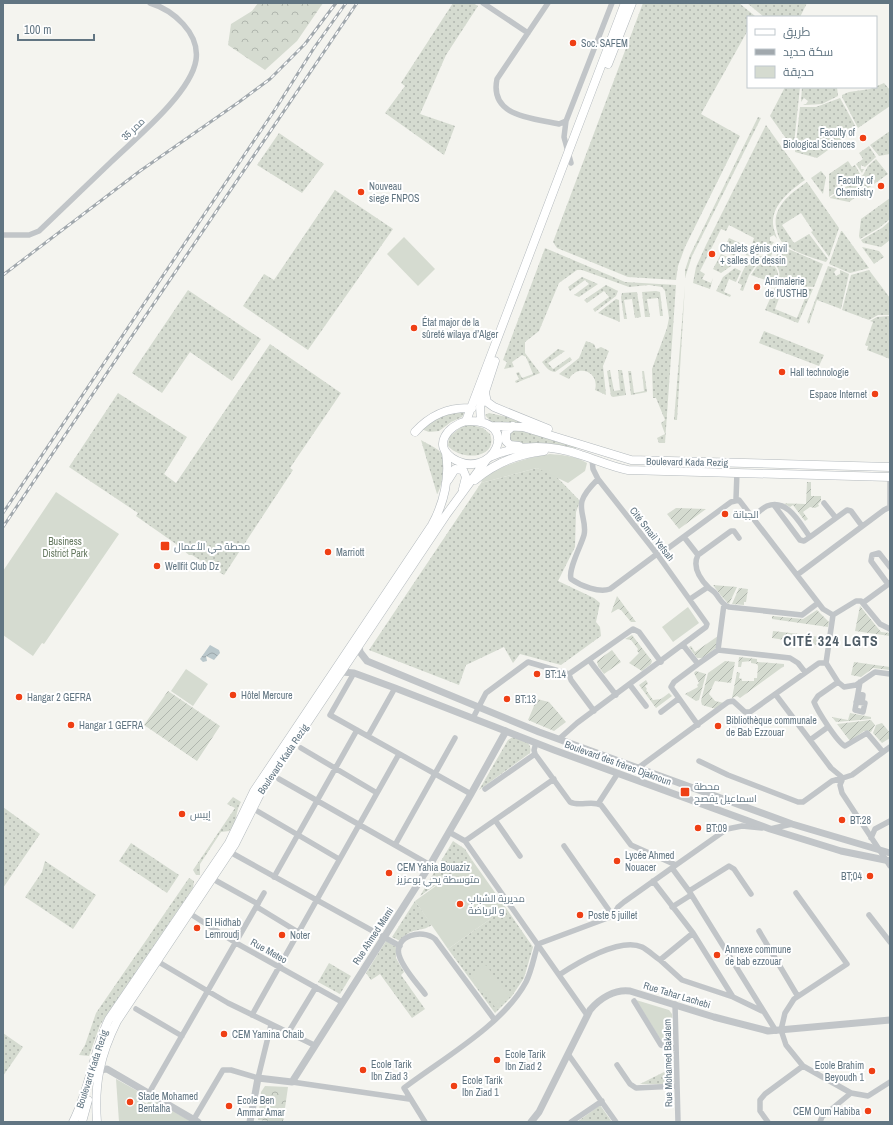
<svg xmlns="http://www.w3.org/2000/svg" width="893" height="1125" font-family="'Archivo Narrow',Cairo,sans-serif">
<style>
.grass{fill:url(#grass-dots)}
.forest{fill:url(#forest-crowns)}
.park{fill:#d5dbd0}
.garden{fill:url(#garden-furrows)}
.water{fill:url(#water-waves)}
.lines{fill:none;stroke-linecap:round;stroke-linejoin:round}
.secondary-casing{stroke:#b3b9bd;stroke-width:9}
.minor{stroke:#c1c5c8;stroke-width:5.5}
.tertiary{stroke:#c1c5c8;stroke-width:7}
.secondary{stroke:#fff;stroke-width:8}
.rail-casing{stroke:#a1a8ad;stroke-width:3}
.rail{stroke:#fff;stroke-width:1.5;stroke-dasharray:4.5;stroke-linecap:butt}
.poi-dot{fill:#ef3f14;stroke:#fff;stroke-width:1.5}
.labels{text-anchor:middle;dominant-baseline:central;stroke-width:4;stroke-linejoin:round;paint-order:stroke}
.poi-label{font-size:10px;fill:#617582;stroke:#fff;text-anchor:start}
.street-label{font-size:10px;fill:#617582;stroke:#fff}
.park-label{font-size:10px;fill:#667960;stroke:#fff}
.district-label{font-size:14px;font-weight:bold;letter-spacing:1px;fill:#4f5d67;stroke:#fff}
</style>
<defs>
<pattern id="grass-dots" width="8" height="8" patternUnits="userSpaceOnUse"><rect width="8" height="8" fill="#d5dbd0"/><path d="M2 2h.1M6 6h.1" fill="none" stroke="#b0b6ae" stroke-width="1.8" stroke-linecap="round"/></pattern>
<pattern id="forest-crowns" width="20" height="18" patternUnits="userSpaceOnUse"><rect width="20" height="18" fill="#d5dbd0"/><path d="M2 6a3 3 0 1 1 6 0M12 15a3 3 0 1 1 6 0" fill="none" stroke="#b0b6ae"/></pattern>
<pattern id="garden-furrows" width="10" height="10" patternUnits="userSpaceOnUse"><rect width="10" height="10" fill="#d5dbd0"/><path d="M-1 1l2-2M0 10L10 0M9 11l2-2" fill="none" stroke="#b0b6ae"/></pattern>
<pattern id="water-waves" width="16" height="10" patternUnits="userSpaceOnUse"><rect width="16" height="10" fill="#b9c7cb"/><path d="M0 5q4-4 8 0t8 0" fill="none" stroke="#9aa6aa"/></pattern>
</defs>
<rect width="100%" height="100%" fill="#f4f4ef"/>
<!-- grass -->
<path class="grass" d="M453,3H473L478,6L446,55L420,114L455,126L444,155L385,113L405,86L401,83Z
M643,3H739L755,16L748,17V30L701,114L740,136L685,247L678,266L676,280L628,277L557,248L553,242Z
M747,3H807L800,17H764Z
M884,83L890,90V106L858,128L842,97V95L849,92L870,89Z
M785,87H800L794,144L792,147L770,116Z
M802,87H837L838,96L822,104L805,105L803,104H806L808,101L804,98L801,102Z
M840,98L857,129L817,158L795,152L800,107H816Z
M758,117L761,118L692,256L685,278V270L690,255Z
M766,125L805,180C791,190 772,204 773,224C773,229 776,234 777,239L774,235L770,237V241L774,242C768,250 756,259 746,255L745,252L752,255L756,246L752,244L754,238L729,225L726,231L721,229L700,271L705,274L702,279L711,283L713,278L710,289L693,283L696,267L706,245Z
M890,131V154L879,156L870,145Z
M279,133L324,164L302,193L257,165Z
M869,146L876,157L865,167L861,165V169H864L862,173L856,164L863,159L859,153Z
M876,159L888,174L849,202L830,198L863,175L868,166Z
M848,161L852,167L855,165L860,174L829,197V174Z
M821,171L826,177L823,194L811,178Z
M807,182L839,228L829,257L811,232L813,231L801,213L782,225L794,243L809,234L828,259L826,262C813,258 795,253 784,244C780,241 778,236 777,231C770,208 791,193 807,182Z
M335,190L393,229L308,350L243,306L264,274L274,280Z
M890,198V219L879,228L860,239L859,236L861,219Z
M890,221V240L881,247L863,243L861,240L882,228Z
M841,231H842L869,268L850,273L829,264Z
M729,238L742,244L736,257L723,250Z
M862,247L879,251L884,257L874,264Z
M545,248L625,282L676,285L665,443H659L657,438L665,434L661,423L665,420L656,398H653L652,369L667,328L669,318L665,291L662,287L649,285L629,287L582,270H577L559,283L539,331L525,342V353L540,373L516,383L515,381L519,379L516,373L519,372L522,378L533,374L526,357L522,355L512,362L514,367L504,369L507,362L503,360Z
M780,248H783L780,251L782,254L786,253V248L823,264L814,287L796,286L790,290L783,287L782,291L778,281C783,269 774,263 766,255L771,250L773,251L771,256L776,257L777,254L776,251Z
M721,254L734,260L731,266L721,273L713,269Z
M762,256L749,275L743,291L740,290L742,285L738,283C743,271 747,256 762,256Z
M764,256C773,263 784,273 774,283L751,275Z
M828,266L837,269L834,272L836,276L840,274V270L849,274L841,309L817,300L809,324L807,322Z
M735,268L741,271L736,282L729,279L724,292L731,295L730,297L716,291L723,277Z
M869,270L890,298V315H878L869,320L842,310L851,275Z
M582,277L598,284L579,297L574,295L589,284L585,280L570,291L568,287Z
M777,283L781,293L775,309L797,318L806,296L790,290L795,287L813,289L798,323L765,310Z
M606,285L618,291L616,296L595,312L593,309L609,297L604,291L587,303L584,300Z
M685,285L677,420H674Z
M188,290L261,339L232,381L190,352L162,393L132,373Z
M656,291L660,292L663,316H660L658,298L647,299L650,317H645L642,292Z
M637,292L641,317L635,318L632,299L624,300L627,319H624L621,297L622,293Z
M616,299L619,300L620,322L598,313Z
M890,316V359L867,350L868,346L865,345L873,322L870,321L877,317Z
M764,331L824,355L819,366L759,343Z
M586,341L594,344L596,349L601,347L609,351L603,366L606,395L595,390C600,372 578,363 569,379L559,374L579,358Z
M270,344L341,393L290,468L293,470L224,575L192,555H189L176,544L136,516L138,513L69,467L118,393L187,437L164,474L176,483Z
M558,349L565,351L548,363L553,369L570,357L572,360L555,372C548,371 546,367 542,362Z
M610,370L614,391L620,390L618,370H622L626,395L613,397L611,396L607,371Z
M628,371H631L634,393L644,391L642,371H644L647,392L631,395Z
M467,409L462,417L451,422L439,431L429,432L421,429L433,417Z
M489,413L507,417L543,431L493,424L485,415Z
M472,425L483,428L490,434C499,458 462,462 448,446L449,437L462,426Z
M516,429L577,447L576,449L549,444H515L508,440L511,430Z
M421,440C427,444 438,448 442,454C446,461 442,489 437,494Z
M537,468L555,475L580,501L576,512L575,547L558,581L594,598L600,603L596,622L600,627L601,636L561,665L520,654L513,663L504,647L466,665L459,685L369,650L481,483Z
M513,737C522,740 533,741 530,753L479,790L508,740Z
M233,797L241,802C235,811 238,823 229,831L221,832L200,864V875H196L193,870L235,808L227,804Z
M3,807L40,834L3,888Z
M453,841L465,849L472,860L420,896Z
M131,843L179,875L167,893L119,861Z
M45,861L96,895L73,929L25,897L42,872Z
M189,878L194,881L193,888L100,1025L89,1056L79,1055L85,1045L96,1013Z
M415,901L432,925C420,933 412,926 400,941L392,937Z
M506,908L533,947L524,978L512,996L495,1013L448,949Z
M386,941L396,947V958L404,972L401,975L425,1009L412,1018L380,974L371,980L366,973Z
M329,963L351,976L340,994L318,982Z
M3,1033L23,1047L3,1076Z
M672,1068L674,1082L672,1084H640Z
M600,1105L612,1122H577Z"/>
<!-- forest -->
<path class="forest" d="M258,3H323L297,41L265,70L228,45L231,24L252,11Z
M265,1086L288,1087L283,1122L258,1120L261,1092Z"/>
<!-- park -->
<path class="park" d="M404,237L435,269L418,286L387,254Z
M550,454C563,455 576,456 587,463L585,471L568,483L537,468L481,483L483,477C504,465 525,458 550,454Z
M56,492L119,534L44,644L42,643L33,656L3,635V571Z
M688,607L699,623L673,642L662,627Z
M186,669L208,684L193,706L171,691Z
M472,860L506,908L448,949L415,901Z
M486,965L509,996L495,1007L471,976Z
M636,1000L669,1010L672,1014L673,1042L670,1044L664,1045Z
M116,1079L143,1094L140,1100L147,1104L150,1098L192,1122H119Z"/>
<!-- garden -->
<path class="garden" d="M807,482H811V496H821V501L818,504L819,506L815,508L810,507L803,512L808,519L805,521L793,505L790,507L783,503H775L806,504Z
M676,508H677L706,509L679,529L667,514Z
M713,585L737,587L729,604C726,602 715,588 713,585Z
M739,588L748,589L746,602H744V605L732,604Z
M617,596L636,622H631L621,610L618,609L611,613Z
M860,606L881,632L890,633V636L855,631Z
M817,610L829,622L828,627L772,619V616L803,619Z
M773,631L799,634L797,642L772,638Z
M800,634L826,638L825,646L799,642Z
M632,635L652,661L651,664L642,671L629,663L639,653L637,651L638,649L631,640L625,639Z
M718,636L716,648L702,658H697L689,647L691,646L695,652Z
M612,650L621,662L604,674L598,666L597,661Z
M739,657L757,659V662L784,664V666L740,698L737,696L732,698L737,672L740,673L739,678L742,679V681H754V678H757L758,666L757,664L751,663V661L742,662L741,667H738Z
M725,661L735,662L731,683L715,681L709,694L715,701L724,703L716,709L702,705L701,701L708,673Z
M854,662L890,667V670L873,668L861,677L851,675Z
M696,671L706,674L699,700L696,701L685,694L698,687L697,685L699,683L694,673Z
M646,680L648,684L645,686L647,689L646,690L653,700L661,699L669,693L672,696L656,708L639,685Z
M168,691L220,726L197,761L144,725Z
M537,699L549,702L566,722L554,731L528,720Z
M850,713L871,717V719L836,722L832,717L848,720Z
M871,720L875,725L871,732L864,731L850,741L837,724Z
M882,723L890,733V738L882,743L873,733L876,725Z"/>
<!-- water -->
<path class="water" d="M210,645L219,650L220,653L214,660L206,656L207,661L203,662L200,659Z"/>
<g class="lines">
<defs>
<path id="secondary" d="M608,64L632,3
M485,393L487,402L494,407L548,429
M466,421L625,3
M466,421C525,418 492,484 452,458C432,444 449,426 466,421Z
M481,422L480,407L495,361
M490,426L523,427L631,460L890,467
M513,426L506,432V441L510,445L519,446
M415,432C431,414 449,407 472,408
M492,456C521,444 552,445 581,455C597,460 612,467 628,470L890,477
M448,480L455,469L463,470L466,477L463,489
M475,480C495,463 517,454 544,451
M73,1122C90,1089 93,1052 109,1019L229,843L254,791L432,525C444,503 450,477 446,453
M82,1122L88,1100
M97,1122C94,1084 100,1055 117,1021L235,844L261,792L446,515L487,459"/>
</defs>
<!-- secondary casing -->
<use href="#secondary" class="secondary-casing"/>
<!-- minor -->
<path class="minor" d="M483,3L528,33
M548,3L497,79C489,117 533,118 559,124L566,121L612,3
M566,121L564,137L571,163
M3,235H29L39,231C63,208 87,185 111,162C136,138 191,93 196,60C200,33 173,10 150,3
M598,479C593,484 584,494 582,501C579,512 587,523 584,535C581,546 568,569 571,579C581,586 599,593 610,589L657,554L667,549L731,502L739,500L823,609L833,615L826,663
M736,499L737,472
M824,503L836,518
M774,505L800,540L804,541L810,537
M890,507V477
M752,517C757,514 762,508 767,506C788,498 800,524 810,537L847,510L851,511L862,526
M684,537L698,555
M739,538L734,531H731L698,555C692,567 700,579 709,588C711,590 714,591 716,594C720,599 722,605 729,607L802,615L818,603
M797,575L884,510L890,507
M888,584L871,561L872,555L879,553L890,567
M690,599L708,587
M864,602L890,583
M833,615L856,601H861L880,624L890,629
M683,645L698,664L674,682L671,687L698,725
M718,650L724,604
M589,660L616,695
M698,664L718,650L790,658L798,663L805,672
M354,673L330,715L471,794
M569,674L633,629L639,632L661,662
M838,682L818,696L814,702C817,710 837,742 845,746L867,733L883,752
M630,685L646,706
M858,694L863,695L862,703
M776,695L831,768L843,778L852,775L890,747
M856,702L865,703L863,712L855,710L860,682
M661,712L678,699
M473,718L486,693L528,662L569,674L571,680L594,711
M368,736L395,688
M559,739L577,723L706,627L707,624L657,554L598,479L593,469L592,459
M810,740L828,727
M536,743L534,750L535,754L570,802C580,807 591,800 601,805L631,845L676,865L727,829L742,826L762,828
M301,748L377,793
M699,761L728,775L798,802H803L832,781L843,778
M638,768L728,702L733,701L745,712H750L819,663H826L838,682L844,687L856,685L875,672L890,674
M843,778L840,785L842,793L890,866
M279,779L430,865
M485,789L535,754
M598,804L618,773
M252,808L339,859
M495,820L520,856
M770,829L792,824
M449,832L465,841L587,1015
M871,838L875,829L890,821
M465,841L554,779
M395,845L455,738
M230,852L400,946
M672,868L689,891
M274,877L357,730
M213,879L258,904
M653,881L693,933
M796,893L847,964L794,999L785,1013L781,1030L786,1045L803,1066L851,1093L868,1096L890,1082
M751,894L734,869L729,866L689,891L776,1031
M257,907L298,932
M672,907L691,895
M189,913L236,943L342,1002
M869,915L890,942
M613,916L618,907L624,902L676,865
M759,931L797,995
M660,960L682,980L733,997
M157,961L228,1003L314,1045
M559,975C577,963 620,937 642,947C648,950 654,956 660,960L693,933L733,997L762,1011
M425,994C417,983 403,969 399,955C394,936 422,928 435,939L494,1019
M634,1001L661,1045L676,1049
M675,1004L678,1122
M136,1009L182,1036
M252,1015L399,754
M288,1033L316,987
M568,1054L616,1122
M617,1065L630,1084L636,1088L677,1086
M292,1082L409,1099
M149,1093L264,893
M194,1119L223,1070H231L258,1078L271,1025
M425,1122L404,1088C442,1059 503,1025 526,982C532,970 534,956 538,944L613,916L564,846
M571,1122L602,1101
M768,1122L760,1111V1100L765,1094L803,1066
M820,1122L822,1117L851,1093"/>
<!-- tertiary -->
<path class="tertiary" d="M359,646L360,652L367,661L539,732L792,824L890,853
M342,672L354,673L395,688L554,750L770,829L841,851L890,861
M99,1070L107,1069L198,1122
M250,1122L258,1078L292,1082L430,865L471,794L506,731
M531,1122L539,1112L590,1010C600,998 615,989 630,991L714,1017L768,1031L890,1020"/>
<!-- secondary -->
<use href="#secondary" class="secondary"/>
<defs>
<path id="rail" d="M3,275L140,171L239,102L270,79L305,44L336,3
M3,513L276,108L314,48L346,3
M3,527L357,3"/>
</defs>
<!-- rail casing -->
<use href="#rail" class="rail-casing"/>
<!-- rail -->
<use href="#rail" class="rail"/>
</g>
<!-- markers -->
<g class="poi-dot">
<circle cx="573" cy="43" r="4"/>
<circle cx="863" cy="138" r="4"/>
<circle cx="881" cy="186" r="4"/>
<circle cx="361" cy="192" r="4"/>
<circle cx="712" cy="254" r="4"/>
<circle cx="757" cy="287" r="4"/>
<circle cx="414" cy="328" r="4"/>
<circle cx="782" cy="372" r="4"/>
<circle cx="875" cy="394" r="4"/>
<circle cx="725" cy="514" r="4"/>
<rect x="160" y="541" width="10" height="10" rx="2"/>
<circle cx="328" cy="552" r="4"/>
<circle cx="157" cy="566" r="4"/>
<circle cx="537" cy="674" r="4"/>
<circle cx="233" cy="695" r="4"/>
<circle cx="19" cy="697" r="4"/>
<circle cx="507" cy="699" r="4"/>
<circle cx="71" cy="725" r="4"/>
<circle cx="718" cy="726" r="4"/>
<rect x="680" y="787" width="10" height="10" rx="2"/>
<circle cx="182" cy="814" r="4"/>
<circle cx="842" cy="820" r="4"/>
<circle cx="698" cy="828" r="4"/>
<circle cx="617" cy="861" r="4"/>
<circle cx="389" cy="873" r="4"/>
<circle cx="870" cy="876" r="4"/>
<circle cx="460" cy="904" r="4"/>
<circle cx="580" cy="915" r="4"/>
<circle cx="197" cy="928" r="4"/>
<circle cx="282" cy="935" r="4"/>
<circle cx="717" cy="955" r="4"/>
<circle cx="224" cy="1034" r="4"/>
<circle cx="497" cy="1060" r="4"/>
<circle cx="363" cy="1070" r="4"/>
<circle cx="872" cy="1071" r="4"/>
<circle cx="454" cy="1086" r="4"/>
<circle cx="130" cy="1102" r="4"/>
<circle cx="229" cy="1106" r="4"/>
<circle cx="868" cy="1111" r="4"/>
</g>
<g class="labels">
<!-- poi labels -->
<g class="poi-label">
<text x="581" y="43">Soc. SAFEM</text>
<text x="855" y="132" text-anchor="end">Faculty of<tspan x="855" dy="12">Biological Sciences</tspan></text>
<text x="873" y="180" text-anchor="end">Faculty of<tspan x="873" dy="12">Chemistry</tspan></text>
<text x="369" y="186">Nouveau<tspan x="369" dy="12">siege FNPOS</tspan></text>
<text x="720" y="248">Chalets génis civil<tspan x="720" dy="12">+ salles de dessin</tspan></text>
<text x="765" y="281">Animalerie<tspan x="765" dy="12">de l'USTHB</tspan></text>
<text x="422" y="322">État major de la<tspan x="422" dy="12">sûreté wilaya d’Alger</tspan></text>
<text x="790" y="372">Hall technologie</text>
<text x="867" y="394" text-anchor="end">Espace Internet</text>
<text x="733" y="514">الجبانة</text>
<text x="174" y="546">محطة حي الأعمال</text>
<text x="336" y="552">Marriott</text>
<text x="165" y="566">Wellfit Club Dz</text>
<text x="545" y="674">BT:14</text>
<text x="241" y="695">Hôtel Mercure</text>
<text x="27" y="697">Hangar 2 GEFRA</text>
<text x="515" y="699">BT:13</text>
<text x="726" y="720">Bibliothèque communale<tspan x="726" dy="12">de Bab Ezzouar</tspan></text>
<text x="79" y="725">Hangar 1 GEFRA</text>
<text x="694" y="786">محطة<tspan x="694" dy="12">اسماعيل يفصح</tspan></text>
<text x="190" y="814">إيبس</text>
<text x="850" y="820">BT:28</text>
<text x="706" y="828">BT:09</text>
<text x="625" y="855">Lycée Ahmed<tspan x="625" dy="12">Nouacer</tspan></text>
<text x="397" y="867">CEM Yahia Bouaziz<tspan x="397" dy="12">متوسطة يحي بوعزيز</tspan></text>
<text x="862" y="876" text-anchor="end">BT;04</text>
<text x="468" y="898">مديرية الشباب<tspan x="468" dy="12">و الرياضة</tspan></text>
<text x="588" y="915">Poste 5 juillet</text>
<text x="205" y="922">El Hidhab<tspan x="205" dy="12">Lemroudj</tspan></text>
<text x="290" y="935">Noter</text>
<text x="725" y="949">Annexe commune<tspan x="725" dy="12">de bab ezzouar</tspan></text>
<text x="232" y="1034">CEM Yamina Chaib</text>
<text x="505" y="1054">Ecole Tarik<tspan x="505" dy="12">Ibn Ziad 2</tspan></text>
<text x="371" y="1064">Ecole Tarik<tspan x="371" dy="12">Ibn Ziad 3</tspan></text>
<text x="864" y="1065" text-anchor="end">Ecole Brahim<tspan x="864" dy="12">Beyoudh 1</tspan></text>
<text x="462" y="1080">Ecole Tarik<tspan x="462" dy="12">Ibn Ziad 1</tspan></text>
<text x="138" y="1096">Stade Mohamed<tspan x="138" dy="12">Bentalha</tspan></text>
<text x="237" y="1100">Ecole Ben<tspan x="237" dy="12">Ammar Amar</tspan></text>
<text x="860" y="1111" text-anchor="end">CEM Oum Habiba</text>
</g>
<!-- street labels -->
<g class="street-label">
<text transform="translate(133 129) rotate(-44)">ممر 35</text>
<text transform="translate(687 462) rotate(1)">Boulevard Kada Rezig</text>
<text transform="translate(652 534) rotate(52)">Cité Smail Yefsah</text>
<text transform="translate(283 759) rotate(-56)">Boulevard Kada Rezig</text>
<text transform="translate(618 763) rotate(20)">Boulevard des frères Djaknoun</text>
<text transform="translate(373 936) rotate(-57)">Rue Ahmed Mami</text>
<text transform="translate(269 951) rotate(29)">Rue Meteo</text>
<text transform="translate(677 995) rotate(17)">Rue Tahar Lachebi</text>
<text transform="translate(668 1063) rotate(-91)">Rue Mohamed Bakalem</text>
<text transform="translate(92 1069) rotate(-72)">Boulevard Kada Rezig</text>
</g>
<!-- park labels -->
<g class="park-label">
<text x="65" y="541">Business<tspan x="65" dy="12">District Park</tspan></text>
</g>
<!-- district labels -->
<g class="district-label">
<text x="831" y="641">CITÉ 324 LGTS</text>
</g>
</g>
<!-- border -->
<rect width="893" height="1125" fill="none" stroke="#617582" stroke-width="8"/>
<!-- legend -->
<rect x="747" y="16" width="130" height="72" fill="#ffffff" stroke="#c0c8cd"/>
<rect x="755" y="29" width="20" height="6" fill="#ffffff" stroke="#c0c8cd"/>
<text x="783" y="36" font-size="12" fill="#617582">طريق</text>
<rect x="755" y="49" width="20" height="6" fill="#a1a8ad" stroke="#c0c8cd"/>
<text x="783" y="56" font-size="12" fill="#617582">سكة حديد</text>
<rect x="755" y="66" width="20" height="12" fill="#d5dbd0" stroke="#c0c8cd"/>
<text x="783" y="76" font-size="12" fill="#617582">حديقة</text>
<!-- scale -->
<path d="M18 34v6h76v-6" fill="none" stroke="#617582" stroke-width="2"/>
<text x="24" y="34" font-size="12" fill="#617582" stroke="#ffffff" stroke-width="3" paint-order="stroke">100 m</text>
</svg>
